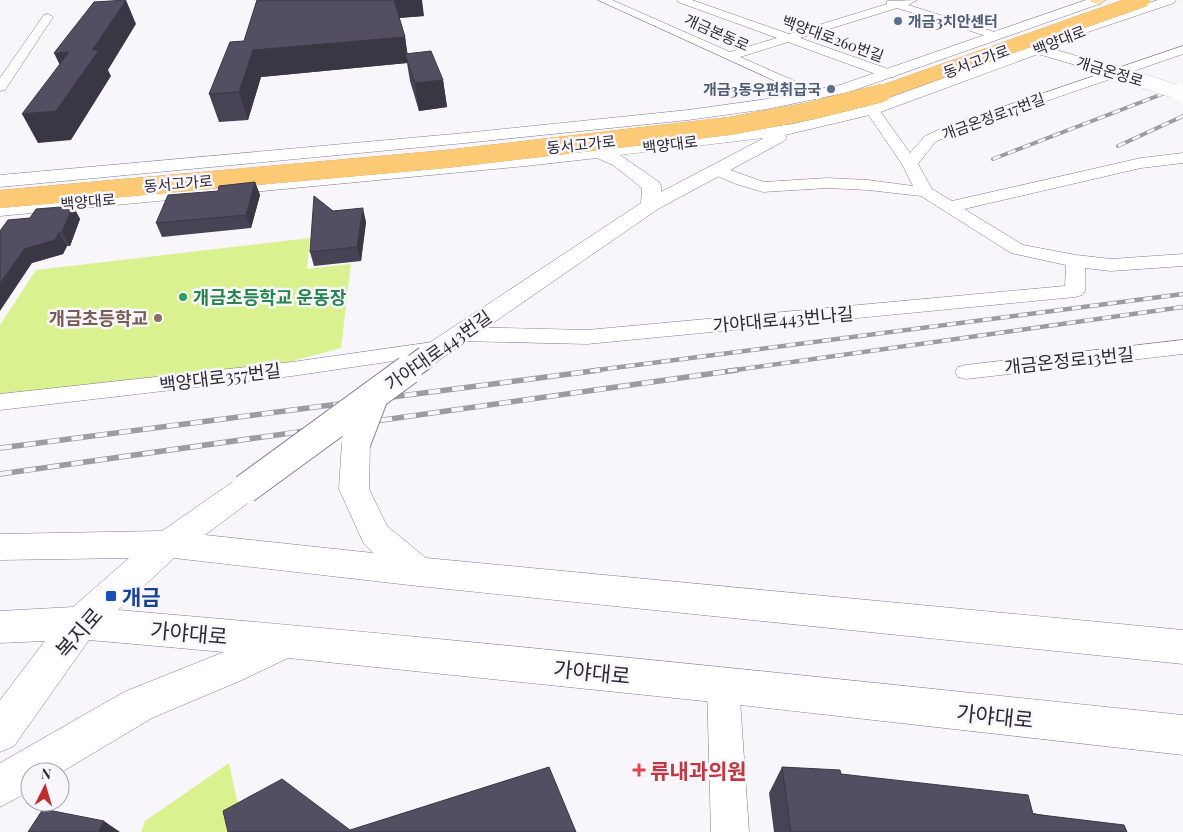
<svg xmlns="http://www.w3.org/2000/svg" width="1183" height="832" font-family="'Playfair Display','Noto Sans KR',serif">
<style>
.green{fill:#daf190}
.lines{fill:none;stroke-linecap:round;stroke-linejoin:round}
.street-casing{stroke:#827c92;stroke-width:1}
.secondary-casing{stroke:#827c92;stroke-width:1}
.primary-casing{stroke:#b4915e;stroke-width:1}
.street{fill:#fff;fill-rule:evenodd}
.secondary{fill:#fff;fill-rule:evenodd}
.primary{fill:#fddfac;fill-rule:evenodd}
.rail-far3-casing{stroke:#9d9aa1;stroke-width:2.5}
.rail-far2-casing{stroke:#9d9aa1;stroke-width:4}
.rail-far1-casing{stroke:#9d9aa1;stroke-width:4.5}
.rail-casing{stroke:#9d9aa1;stroke-width:5.5}
.rail-far3{stroke:#f8f6fb;stroke-width:2;stroke-dasharray:5.5;stroke-linecap:butt}
.rail-far2{stroke:#f8f6fb;stroke-width:2.5;stroke-dasharray:8;stroke-linecap:butt}
.rail-far1{stroke:#f8f6fb;stroke-width:3;stroke-dasharray:9;stroke-linecap:butt}
.rail{stroke:#f8f6fb;stroke-width:4;stroke-dasharray:12;stroke-linecap:butt}
.secondary-bridge-far3-casing{stroke:#827c92;stroke-width:14;stroke-linecap:butt}
.secondary-bridge-far2-casing{stroke:#827c92;stroke-width:18;stroke-linecap:butt}
.secondary-bridge-far1-casing{stroke:#827c92;stroke-width:24;stroke-linecap:butt}
.secondary-bridge-casing{stroke:#827c92;stroke-width:31;stroke-linecap:butt}
.highway-bridge-far1-casing{stroke:#b4915e;stroke-width:14;stroke-linecap:butt}
.highway-bridge-casing{stroke:#b4915e;stroke-width:18;stroke-linecap:butt}
.secondary-bridge-far3{stroke:#fff;stroke-width:14}
.secondary-bridge-far2{stroke:#fff;stroke-width:18}
.secondary-bridge-far1{stroke:#fff;stroke-width:22}
.secondary-bridge{stroke:#fff;stroke-width:29}
.highway-bridge-far1{stroke:#fcc975;stroke-width:14}
.highway-bridge{stroke:#fcc975;stroke-width:18}
.wall{fill:#474354}
.shaded-wall{fill:#3a3745}
.building{fill:#534e62;stroke:#3a3745}
.service-dot{fill:#5c6f8a;stroke:#f8f6fb;stroke-width:2}
.leisure-dot{fill:#2e9e5b;stroke:#f8f6fb;stroke-width:2}
.education-dot{fill:#8d6e63;stroke:#f8f6fb;stroke-width:2}
.transit-dot{fill:#1a4fb4;stroke:#f8f6fb;stroke-width:2}
.health-dot{fill:#e0444e;stroke:#f8f6fb;stroke-width:2}
.labels{text-anchor:middle;dominant-baseline:central;stroke-width:5;stroke-linejoin:round;paint-order:stroke}
.far-service-label{font-size:15px;font-weight:bold;fill:#4e5e75;stroke:#f8f6fb;text-anchor:start}
.far-street-label{font-size:15px;fill:#2d2a33;stroke:#f8f6fb}
.leisure-label{font-size:18px;font-weight:bold;fill:#27864d;stroke:#f8f6fb;text-anchor:start}
.education-label{font-size:18px;font-weight:bold;fill:#785e54;stroke:#f8f6fb;text-anchor:end}
.street-label{font-size:18px;fill:#2d2a33;stroke:#f8f6fb}
.near-transit-label{font-size:21px;font-weight:bold;fill:#164399;stroke:#f8f6fb;text-anchor:start}
.near-street-label{font-size:21px;fill:#2d2a33;stroke:#f8f6fb}
.near-health-label{font-size:21px;font-weight:bold;fill:#be3a42;stroke:#f8f6fb;text-anchor:start}
</style>
<rect width="100%" height="100%" fill="#f8f6fb"/>
<!-- green -->
<path class="green" d="M310,238L307,269L351,264L341,348L278,365L0,396V325L36,270Z
M229,763L244,832H141L145,821Z"/>
<g class="lines">
<defs>
<path id="street" d="M598,0H612L730,52L777,38L678,2L677,0H692L789,34L887,4V1L917,0L908,5L1001,34L1003,36L1001,38H993L897,8L800,38L894,71L895,74L894,77H884L788,42L740,57L822,93L824,96L817,100Z
M48,14L53,17L5,90L0,91V78L44,15Z
M1183,46V54L959,131L935,142L918,164L932,189L952,201L1141,158L1183,153V163L1141,168L964,209L1023,245L1076,255L1111,259L1183,254V266L1111,271L1085,268V291L1082,295L1075,297L587,344L461,341L454,339L450,334L454,329L461,327L587,330L1065,286L1066,265L1011,253L921,196L868,190L827,188L763,192L736,184L710,173L708,170L710,167L716,165L764,182L827,178L868,180L913,186L902,164L865,110L867,107H877L910,153L925,136L949,125Z
M1183,340V354L966,379L958,377L955,372L958,367L966,365Z
M440,341L448,343L451,348L448,353L292,376L0,410V394L292,362Z
M723,669L734,674L739,685L749,832H711L707,685L712,674Z"/>
<path id="secondary" d="M1086,0H1104L1102,3L849,92L767,109L688,120L465,143L0,187V175L465,133L688,110L767,99L840,85Z
M1158,0H1176L1174,3L1085,33L1050,48L1130,72L1132,75L1130,78H1120L1038,54L878,113L785,135L787,137L784,141L658,209L435,363L426,365L417,363L413,357L417,351L641,203L642,188L613,165L597,158L526,166L0,216V204L526,156L793,124L867,106L1032,46L1075,27ZM764,138L661,192V186L659,182L620,155Z
M356,432L366,435L370,442L369,489L387,526L426,558L1183,630V664L418,586L174,558L118,610C474,640 828,678 1183,715V755L723,703L288,658L242,680L152,718L60,773L30,772V791L0,807V763L124,692L224,652L89,640L14,746L0,752V700L45,641L0,643V611L73,607L129,558L0,560V534L162,531L234,481L245,477L256,481L260,489L256,497L205,535L373,553L364,544L339,489L342,442L346,435Z"/>
<path id="primary" d="M1090,0H1106L1100,4L1092,3Z"/>
</defs>
<!-- street casing -->
<use href="#street" class="street-casing"/>
<!-- secondary casing -->
<use href="#secondary" class="secondary-casing"/>
<!-- primary casing -->
<use href="#primary" class="primary-casing"/>
<!-- street -->
<use href="#street" class="street"/>
<!-- secondary -->
<use href="#secondary" class="secondary"/>
<!-- primary -->
<use href="#primary" class="primary"/>
<defs>
<path id="rail-far3" d="M1161,94L1183,86"/>
<path id="rail-far2" d="M1118,146L1183,116
M993,159L1165,93"/>
<path id="rail-far1" d="M590,371L1183,294
M728,371L1183,307"/>
<path id="rail" d="M0,448L600,370
M0,474L737,370"/>
</defs>
<!-- rail-far3 casing -->
<use href="#rail-far3" class="rail-far3-casing"/>
<!-- rail-far2 casing -->
<use href="#rail-far2" class="rail-far2-casing"/>
<!-- rail-far1 casing -->
<use href="#rail-far1" class="rail-far1-casing"/>
<!-- rail casing -->
<use href="#rail" class="rail-casing"/>
<!-- rail-far3 -->
<use href="#rail-far3" class="rail-far3"/>
<!-- rail-far2 -->
<use href="#rail-far2" class="rail-far2"/>
<!-- rail-far1 -->
<use href="#rail-far1" class="rail-far1"/>
<!-- rail -->
<use href="#rail" class="rail"/>
<defs>
<path id="secondary-bridge-far3" d="M1125,75L1183,94"/>
<path id="secondary-bridge-far2" d="M1180,93L1183,94"/>
<path id="secondary-bridge-far1" d="M407,371L426,357"/>
<path id="secondary-bridge" d="M356,442L374,395
M245,489L408,370"/>
<path id="highway-bridge-far1" d="M877,94L1143,0"/>
<path id="highway-bridge" d="M0,199L446,159L729,126L810,111L882,93"/>
</defs>
<!-- secondary-bridge-far3 casing -->
<use href="#secondary-bridge-far3" class="secondary-bridge-far3-casing"/>
<!-- secondary-bridge-far2 casing -->
<use href="#secondary-bridge-far2" class="secondary-bridge-far2-casing"/>
<!-- secondary-bridge-far1 casing -->
<use href="#secondary-bridge-far1" class="secondary-bridge-far1-casing"/>
<!-- secondary-bridge casing -->
<use href="#secondary-bridge" class="secondary-bridge-casing"/>
<!-- highway-bridge-far1 casing -->
<use href="#highway-bridge-far1" class="highway-bridge-far1-casing"/>
<!-- highway-bridge casing -->
<use href="#highway-bridge" class="highway-bridge-casing"/>
<!-- secondary-bridge-far3 -->
<use href="#secondary-bridge-far3" class="secondary-bridge-far3"/>
<!-- secondary-bridge-far2 -->
<use href="#secondary-bridge-far2" class="secondary-bridge-far2"/>
<!-- secondary-bridge-far1 -->
<use href="#secondary-bridge-far1" class="secondary-bridge-far1"/>
<!-- secondary-bridge -->
<use href="#secondary-bridge" class="secondary-bridge"/>
<!-- highway-bridge-far1 -->
<use href="#highway-bridge-far1" class="highway-bridge-far1"/>
<!-- highway-bridge -->
<use href="#highway-bridge" class="highway-bridge"/>
</g>
<!-- wall -->
<path class="wall" d="M257,0L424,16L399,18L405,37L407,54L443,80L447,107L419,111L410,81L407,63L261,77L248,120L219,122L209,94L244,41Z
M255,182L260,195L251,228L162,237L156,223L218,191Z
M73,206L80,219L70,246H67L63,254L32,263L30,218Z
M333,211L366,222L361,261L314,266L310,252Z
M782,767L841,774L1127,832H774L769,793Z"/>
<!-- shaded-wall -->
<path class="shaded-wall" d="M126,0L136,24L108,70L111,76L71,140L38,143L22,114L67,80L54,53L92,50Z
M394,0H422L424,16L397,18Z
M405,37L409,63L405,54L407,63L261,77L248,120L239,92L253,50Z
M443,80L447,107L419,111L415,83Z
M255,182L260,195L251,228L246,215Z
M73,206L80,219L70,246L62,232Z
M363,208L366,222L361,261L357,247Z
M59,233L67,246L63,254L32,263L0,311V283L24,249Z
M104,821L120,832H98Z"/>
<!-- building -->
<path class="building" d="M126,0L92,50H99L56,111L22,114L69,52L54,53L94,2Z
M257,0H394L405,37L253,50L239,92L209,94L230,42L244,41Z
M431,51L443,80L415,83L405,54Z
M255,182L246,215L156,223L168,195L218,191L219,186Z
M314,196L333,211L363,208L357,247L310,252Z
M73,206L62,232L59,233L55,240L24,249L0,283V231L8,220L30,218L36,209Z
M549,767L576,832H228L223,811L282,779L350,830Z
M782,767L840,770L841,774L1028,795L1033,814L1124,825L1127,832H791Z
M43,809L104,821L98,832H28Z"/>
<!-- markers -->
<g class="service-dot">
<circle cx="898" cy="21" r="5"/>
<circle cx="831" cy="89" r="5"/>
</g>
<circle class="leisure-dot" cx="183" cy="297" r="5"/>
<circle class="education-dot" cx="158" cy="318" r="5"/>
<rect class="transit-dot" x="105" y="590" width="12" height="12" rx="2.5"/>
<path class="health-dot" d="M636.5 762.5h5v5h5v5h-5v5h-5v-5h-5v-5h5z"/>
<g class="labels">
<!-- far-service labels -->
<g class="far-service-label">
<text x="908" y="21">개금3치안센터</text>
<text x="821" y="89" text-anchor="end">개금3동우편취급국</text>
</g>
<!-- far-street labels -->
<g class="far-street-label">
<text transform="translate(717 32) rotate(24)">개금본동로</text>
<text transform="translate(833 38) rotate(20)">백양대로260번길</text>
<text transform="translate(1059 40) rotate(-22)">백양대로</text>
<text transform="translate(976 61) rotate(-20)">동서고가로</text>
<text transform="translate(1110 71) rotate(17)">개금온정로</text>
<text transform="translate(993 116) rotate(-20)">개금온정로17번길</text>
<text transform="translate(581 144) rotate(-6)">동서고가로</text>
<text transform="translate(670 144) rotate(-7)">백양대로</text>
<text transform="translate(178 183) rotate(-5)">동서고가로</text>
<text transform="translate(88 201) rotate(-5)">백양대로</text>
</g>
<!-- leisure labels -->
<g class="leisure-label">
<text x="193" y="297">개금초등학교 운동장</text>
</g>
<!-- education labels -->
<g class="education-label">
<text x="148" y="318">개금초등학교</text>
</g>
<!-- street labels -->
<g class="street-label">
<text transform="translate(783 319) rotate(-5)">가야대로443번나길</text>
<text transform="translate(438 350) rotate(-35)">가야대로443번길</text>
<text transform="translate(1069 360) rotate(-6)">개금온정로13번길</text>
<text transform="translate(220 377) rotate(-7)">백양대로357번길</text>
</g>
<!-- near-transit labels -->
<g class="near-transit-label">
<text x="122" y="596">개금</text>
</g>
<!-- near-street labels -->
<g class="near-street-label">
<text transform="translate(78 632) rotate(-49)">복지로</text>
<text transform="translate(189 632) rotate(5)">가야대로</text>
<text transform="translate(592 671) rotate(6)">가야대로</text>
<text transform="translate(995 715) rotate(6)">가야대로</text>
</g>
<!-- near-health labels -->
<g class="near-health-label">
<text x="650" y="770">류내과의원</text>
</g>
</g>
<!-- north arrow -->
<g transform="translate(45 787) rotate(5)"><circle r="24" fill="#f8f6fb" stroke="#a7a4ab"/>
<path d="M0-4L9 19L0 12L-9 19Z" fill="#be2e31"/>
<text y="-8" font-size="14" font-weight="bold" text-anchor="middle" fill="#2d2a33">N</text>
</g>
</svg>
